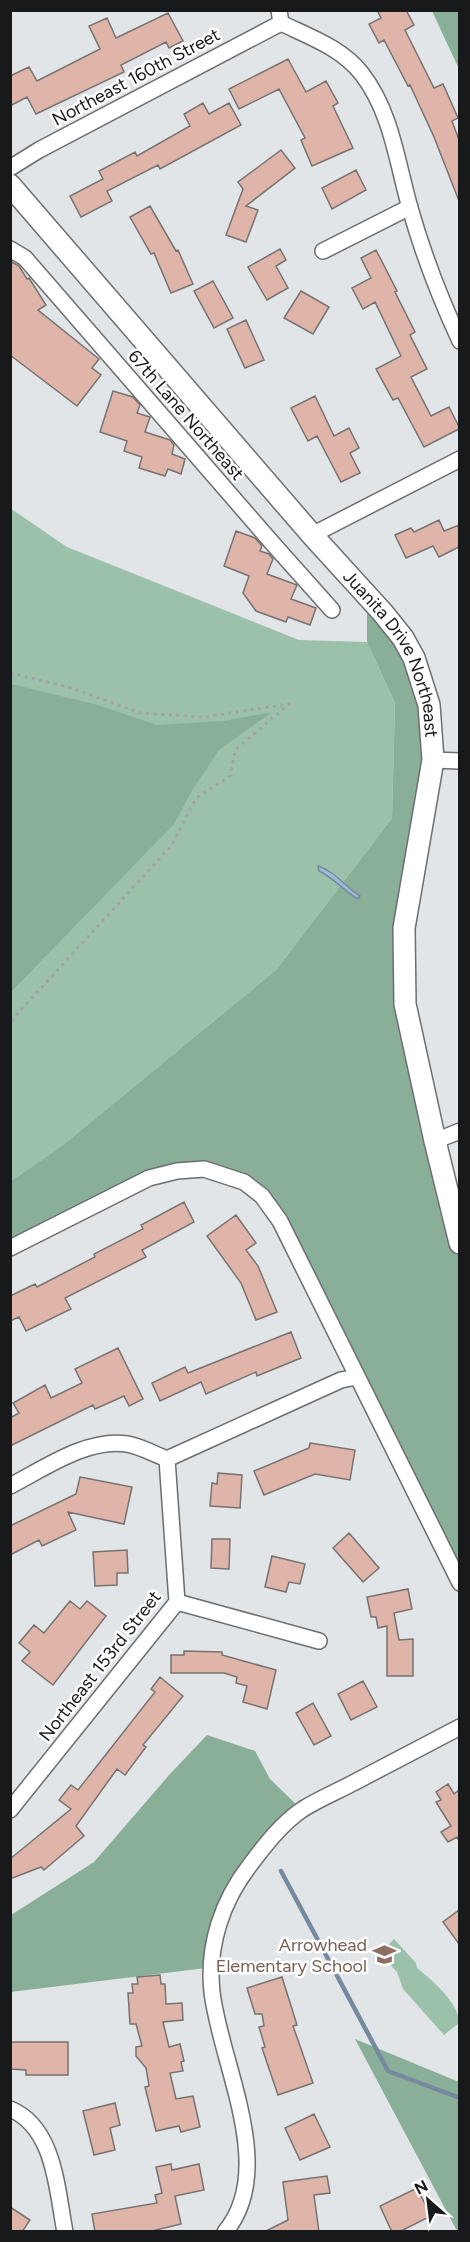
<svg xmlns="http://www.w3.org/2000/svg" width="470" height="2242" font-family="Figtree,sans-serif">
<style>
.green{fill:#9cc1aa}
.forest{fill:#8aaf98}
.water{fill:#9dbad7;stroke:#758a9e;stroke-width:1.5}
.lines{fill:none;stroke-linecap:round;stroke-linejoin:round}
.stream{stroke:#758a9e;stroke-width:4.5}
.building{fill:#dfb4a9;stroke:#777372;stroke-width:1.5}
.street-casing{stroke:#6c6e70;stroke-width:18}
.secondary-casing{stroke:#6c6e70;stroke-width:24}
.path{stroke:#a0a2a4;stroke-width:3;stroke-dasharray:3 4.5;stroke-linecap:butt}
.street{stroke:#fff;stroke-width:15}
.secondary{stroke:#fff;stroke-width:21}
.labels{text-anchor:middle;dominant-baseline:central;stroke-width:5;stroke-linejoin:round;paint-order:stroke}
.street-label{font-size:18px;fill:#18191a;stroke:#fff}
.education-label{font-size:18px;fill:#785e54;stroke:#fff;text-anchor:end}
</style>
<rect width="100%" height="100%" fill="#e2e5e7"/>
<!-- green -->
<path class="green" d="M10,508L67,547L299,640L367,642L395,703L392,818L276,970L63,1145L11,1181Z
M394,1939L416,1963L417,1968C431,1979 460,2004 459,2023L444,2035L403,1989L397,1972L382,1956L383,1950Z"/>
<!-- forest -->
<path class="forest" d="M432,11H459V69Z
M367,586L434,692L404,928L411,1001L459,1192V1583L280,1221L244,1182L177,1171L11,1248V1181L63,1145L276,970L392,818L395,703L367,642Z
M11,684L98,705L157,725L224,721L272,712L219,750L193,789L174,824L11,992Z
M207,1735L255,1751L270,1779L302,1810L237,1882L214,1967L11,1992V1915L94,1862L170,1774Z
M355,2039L459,2082V2231H457Z"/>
<!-- water -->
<path class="water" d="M318,866C335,871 345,887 360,896L358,899C344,891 334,878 319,871Z"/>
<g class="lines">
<!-- stream -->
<path class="stream" d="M281,1871L388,2071L460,2098"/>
</g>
<!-- building -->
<path class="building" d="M377,10H406L414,25L405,30L434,88L443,84L458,118L452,121L459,140V201L434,137L410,85L408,86L384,40L379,43L369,24L381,18Z
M168,13L183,41L169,48L166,42L121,65L124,72L36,114L27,97L10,106V76L29,67L37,81L100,49L89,26L107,18L116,38Z
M288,59L306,92L326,81L338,103L333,106L353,148L312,166L301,140L305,138L279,89L239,109L229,89Z
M203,103L209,114L229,103L241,125L160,169L158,165L107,191L112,201L81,217L70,196L103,179L99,171L135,152L137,156L190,126L184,114Z
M281,150L295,168L246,206L258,210L246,242L226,235L243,189L238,182Z
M356,170L366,190L332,209L322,188Z
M150,206L176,251L178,250L193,284L171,293L154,253L151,254L130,217Z
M280,249L286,260L276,266L288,288L267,300L248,267Z
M376,250L397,291L395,292L415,332L410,335L427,369L411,377L431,416L449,407L459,427V429L424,447L398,398L393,400L376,369L401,356L375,302L363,309L352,288L371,278L361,258Z
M10,261L19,266L27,279L29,278L46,305L38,310L99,359L92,368L101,375L77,406L10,355Z
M213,281L233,318L214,328L194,291Z
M301,291L329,307L313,334L284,318Z
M246,320L264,360L245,368L227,329Z
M113,391L133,397L140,405L137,413L150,417L145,432L170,440L174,445L172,454L185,459L181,474L168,469L165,476L139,468L142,457L124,451L127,441L100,432Z
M315,396L334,436L349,428L359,448L350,453L360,473L341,482L317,436L308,441L291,408Z
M439,520L444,531L459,525V547L439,557L433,546L406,558L395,535L411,528L414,532Z
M236,531L255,538L262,546L260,551L269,554L273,559L267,574L297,585L291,599L316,608L310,625L288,617L286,622L256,611L243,593L249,576L224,566Z
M184,1202L194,1222L142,1250L146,1257L65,1298L71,1309L26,1331L19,1317L10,1321V1296L35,1284L37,1287L95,1257L94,1254L143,1229L141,1225Z
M236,1215L256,1243L246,1250L258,1266L277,1312L256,1320L241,1283L207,1236Z
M291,1332L301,1358L257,1376L256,1372L206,1394L201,1382L160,1401L152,1383L185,1367L188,1373Z
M118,1348L143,1399L129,1406L124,1396L95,1409L93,1405L10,1446V1418L19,1413L13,1403L45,1385L51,1398L82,1383L75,1369Z
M310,1443L355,1450L350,1480L315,1474L264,1495L254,1471L309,1448Z
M218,1473L242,1475L240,1508L210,1506L212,1483L217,1484Z
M80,1477L132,1487L124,1524L68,1512L76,1530L42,1546L39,1540L10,1555V1526L76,1494Z
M349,1533L379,1568L363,1582L333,1548Z
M212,1539H230L229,1569L211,1568Z
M127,1550L128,1573H117V1585L95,1586L93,1552Z
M272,1556L305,1564L300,1584L289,1582L286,1592L265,1587Z
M408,1589L412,1609L394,1613L399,1640L413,1639V1676H387V1626L378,1628L376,1617H371L367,1597Z
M70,1601L80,1609L87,1601L106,1616L53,1685L22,1661L30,1652L19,1643L34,1625L44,1633Z
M184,1651L222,1652V1655L276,1670L267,1709L243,1702L247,1686L236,1683L237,1677L224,1673H171V1655H184Z
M160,1677L183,1696L143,1745L146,1747L125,1775L117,1769L76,1826L84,1836L44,1870L41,1867L10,1879V1859L71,1809L59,1800L71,1785L78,1790L155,1692L151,1689Z
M363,1681L377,1707L351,1720L338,1694Z
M313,1703L331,1736L314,1745L296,1713Z
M448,1784L454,1794L459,1790V1841L457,1837L448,1842L441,1832L451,1826L436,1802L441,1800L436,1792Z
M459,1910V1944L443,1922Z
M160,1975L161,1984H165L166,2004L182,2003L183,2020L163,2022L169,2047L180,2044L184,2061L181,2062L183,2071L170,2073L176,2099L193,2096L200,2127L181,2132L179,2126L156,2131L145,2087L149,2086L146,2068L136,2056V2047L142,2046L136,2024H130L128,1993H133L132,1984H138L137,1977Z
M282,1977L297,2025L293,2026L313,2083L278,2095L262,2048L265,2047L259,2027L264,2026L262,2014H255L247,1988Z
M10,2042H68V2075H26V2070L10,2069Z
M115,2103L120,2125L110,2128L115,2150L94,2155L83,2111Z
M314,2114L330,2147L300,2160L285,2128Z
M171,2164L172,2170L199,2164L204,2190L175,2196L181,2224L148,2232H95L92,2214L157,2203L155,2195L162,2193L156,2167Z
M327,2176L330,2193L314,2195L319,2232H264L288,2220L283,2182Z
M417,2188L431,2216L399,2232H392L380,2206Z
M10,2207L30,2220L22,2232H10Z"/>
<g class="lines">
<defs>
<path id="street" d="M279,10L281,23C310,37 342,48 362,74C392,113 397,163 410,208C423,254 440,298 460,341
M10,168L39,150L281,23
M10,249L25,258L274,545L332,610
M323,251L410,207
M312,535L460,459
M433,760L460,761
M435,1141L460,1131
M10,1248L149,1178L177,1171L204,1169L244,1182L262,1196L280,1221L460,1583
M10,1486C45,1468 87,1438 127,1444C140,1446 154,1454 167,1459L341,1380L357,1377
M177,1602L319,1641
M10,1810L177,1602L167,1459
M10,2109C55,2127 57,2191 65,2232
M225,2232C278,2169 220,2063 212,1992C207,1946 222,1901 250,1865C265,1845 282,1823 303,1809C319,1799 338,1791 355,1782C390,1764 425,1745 460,1727"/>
<g id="secondary">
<path id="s1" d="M10,185L312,535L383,613L403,638L414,658L429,705L433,760L404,928L405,1004L435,1141L460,1243"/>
</g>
</defs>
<!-- street casing -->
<use href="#street" class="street-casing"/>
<!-- secondary casing -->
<use href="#secondary" class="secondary-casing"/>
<!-- path -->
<path class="path" d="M10,673L72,688L140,713L204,717L289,704L235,750L230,776L196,798L172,845L10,1022"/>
<!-- street -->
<use href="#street" class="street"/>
<!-- secondary -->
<use href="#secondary" class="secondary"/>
</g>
<!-- icons -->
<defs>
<symbol id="school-bare" viewBox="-9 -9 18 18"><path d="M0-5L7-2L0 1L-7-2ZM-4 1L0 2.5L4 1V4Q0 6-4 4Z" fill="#8d6e63" stroke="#fff" stroke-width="2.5" paint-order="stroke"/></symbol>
</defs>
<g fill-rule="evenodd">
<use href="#school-bare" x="368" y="1938" width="33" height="33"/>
</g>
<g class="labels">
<!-- street labels -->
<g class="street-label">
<text transform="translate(136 77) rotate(-28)">Northeast 160th Street</text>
<text transform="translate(186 415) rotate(49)">67th Lane Northeast</text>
<text stroke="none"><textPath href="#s1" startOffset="609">Juanita Drive Northeast</textPath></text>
<text transform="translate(100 1666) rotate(-52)">Northeast 153rd Street</text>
</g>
<!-- education labels -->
<g class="education-label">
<text x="367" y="1945">Arrowhead<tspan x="367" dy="21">Elementary School</tspan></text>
</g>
</g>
<!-- border -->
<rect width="470" height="2242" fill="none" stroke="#18191a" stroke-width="24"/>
<!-- north arrow -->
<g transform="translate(428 2200) rotate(332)" stroke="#ffffff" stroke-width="4.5" paint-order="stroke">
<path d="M0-4.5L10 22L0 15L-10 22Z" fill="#18191a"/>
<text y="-9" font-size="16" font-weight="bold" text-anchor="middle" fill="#18191a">N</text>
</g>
</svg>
